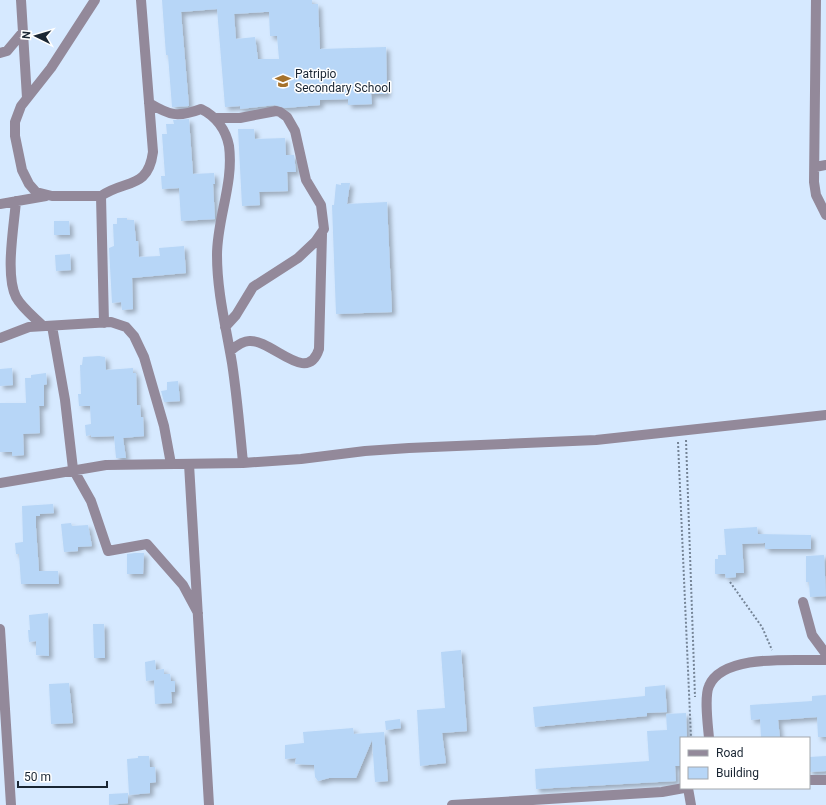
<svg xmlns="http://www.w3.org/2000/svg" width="826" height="805" font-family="Roboto,sans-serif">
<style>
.building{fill:#b7d6f7;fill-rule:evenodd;filter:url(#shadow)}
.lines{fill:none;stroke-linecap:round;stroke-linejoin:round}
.path{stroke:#758496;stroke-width:2;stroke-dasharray:2 2;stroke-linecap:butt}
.minor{stroke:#93899a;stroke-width:10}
.labels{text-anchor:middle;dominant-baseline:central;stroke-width:3;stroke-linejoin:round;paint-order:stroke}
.poi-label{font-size:12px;fill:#1a2633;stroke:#fff;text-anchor:start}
</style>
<defs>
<filter id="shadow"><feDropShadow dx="3.5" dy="3.5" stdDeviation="2" flood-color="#0004"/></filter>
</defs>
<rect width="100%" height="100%" fill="#d6e9ff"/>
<!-- building -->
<path class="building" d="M162,0H312V4H318L320,49L386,47L387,94H371L372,104L348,105V99L320,100V105L285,108L275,105L240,109V106L225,107L217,9L181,12L189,106L172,107L168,55H166ZM264,12H269L270,36H277L279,59H258L255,37L236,39L234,14Z
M189,119L193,174L214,173L215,184H213L215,219L181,221L179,188L162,189L161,176H165L162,134H167L166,124H174L173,120Z
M238,129H254L255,139L285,138L286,155H294L296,172H287L288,191L259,192L260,205L242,206Z
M341,183H350L347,204L387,202L392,312L336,314L332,205H334L336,184L341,185Z
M117,218H127V220H134L136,241H138L139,257L160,256L159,248L184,246L186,273L132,278L133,309L122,310L121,302L112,303L109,248L114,246L113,224H117Z
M54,221H69L70,235H54Z
M70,254L71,270L56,271L55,255Z
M99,356L105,357L106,370L133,368V373H136L137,405H140L141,417H143L144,436L123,438L126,458H116L114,436L91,437V435L86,436L85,425L91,424L90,406H79L78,394H81L80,365H82L83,357Z
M12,368L13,385L0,386V369Z
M46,373L47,384L44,385V406H39L40,433L23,434L24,455L12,456V452H0V403H26L25,378H31V375Z
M178,381L180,401L164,402L161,391L167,390V382Z
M53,504L54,513L40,514V516H36V528L39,571H58L59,584H21L19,554H16L15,543L23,542L22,506Z
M71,523L72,526L88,525L92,546L78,547V551L64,552L61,524Z
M757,527L758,534L811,535V549H765V543L742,544L744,573H736V577L726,578L725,574H715V559H718V555H726L724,529Z
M135,553H144L143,574H127V554Z
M824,555L826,596L810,597L809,582H806V556Z
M48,613L49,656L36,655V641L29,642L28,630H30L29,615Z
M93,624H104L105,658H94Z
M461,650L467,731L442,733L446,763L420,766L417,710L445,708L441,652Z
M155,660L156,670L164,669V674H170L171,681H175V692H171L172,703L155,704L154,680L146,681L145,662Z
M69,683L73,723L51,724L49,684Z
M665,685L667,712L647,713V716L535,727L533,707L645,696V687Z
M826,695V737H818L817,717L778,720L780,738H761L760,719L751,720L750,705L812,701V696Z
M686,713L687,738H681V766H675L676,781L536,789L535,769L649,761L647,731L667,730L666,714Z
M400,719L401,728L386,730L385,721Z
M353,728L354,734L384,732L388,781L375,782L372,740L356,778H329L318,781L315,777L314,765L295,764L296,758L285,759V745L304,743L303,732Z
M138,756H149L150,767H155L156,782L150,783V793L129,795L127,759L138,758Z
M826,756V771L809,772V757Z
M128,793V803L109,805V794Z"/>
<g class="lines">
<!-- path -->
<path class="path" d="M686,440L695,697
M678,442L691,738
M730,582L762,627L772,650"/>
<!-- minor -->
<path class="minor" d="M21,0L27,98
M95,0L51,68L21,106L15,122V136L22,170L29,184L36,192L52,196H102
M816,0L814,182L816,195L826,215
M0,53L7,51L23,32
M149,103C169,115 177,118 201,109C216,116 226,130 229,146C234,183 217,219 217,255C217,292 226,327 232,363C237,396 240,430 243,463
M215,118H240L276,111L280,112L287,117L295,131L306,180L321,205L324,229L315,242L298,258L253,287L236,315L225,327
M815,167L826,165
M16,201C14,226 5,275 16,297C22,308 34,317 43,326
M0,204L46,196
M104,323L101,196C125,179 148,190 153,152L141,0
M52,326L65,400L73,469L91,501L108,551L147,544L183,585L198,613
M0,338L29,327L111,322L126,327L134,336L144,357L164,426L171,464
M230,351C235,347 242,341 249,341C272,339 307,386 319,349L322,234
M189,464L209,805
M0,483L106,465L243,463L301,459L365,451L409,448L596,440L826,415
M803,602L812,635L826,654
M0,629L11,805
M709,738C708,726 704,697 709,686C723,653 796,661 826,660
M809,780H826
M688,788L691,805
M452,805L662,792L684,788"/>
</g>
<!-- icons -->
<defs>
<symbol id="school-bare" viewBox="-9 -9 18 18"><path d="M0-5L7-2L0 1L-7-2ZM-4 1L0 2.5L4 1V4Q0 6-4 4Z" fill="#a6722b" stroke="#fff" stroke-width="2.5" paint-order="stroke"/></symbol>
</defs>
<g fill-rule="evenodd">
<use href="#school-bare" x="272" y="70" width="22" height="22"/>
</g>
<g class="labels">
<!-- poi labels -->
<g class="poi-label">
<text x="295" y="74">Patripio<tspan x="295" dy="14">Secondary School</tspan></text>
</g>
</g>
<!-- legend -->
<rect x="680" y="737" width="130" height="52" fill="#ffffff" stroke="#a3a8ad"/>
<rect x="688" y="750" width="20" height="6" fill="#93899a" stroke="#a3a8ad"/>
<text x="716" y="757" font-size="12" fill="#1a2633">Road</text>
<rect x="688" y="767" width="20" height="12" fill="#b7d6f7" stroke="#a3a8ad"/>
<text x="716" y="777" font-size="12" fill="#1a2633">Building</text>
<!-- north arrow -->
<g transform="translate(36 36) rotate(275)" stroke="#ffffff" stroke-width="3" paint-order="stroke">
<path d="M0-3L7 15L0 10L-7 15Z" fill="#1a2633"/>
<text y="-6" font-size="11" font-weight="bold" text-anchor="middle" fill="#1a2633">N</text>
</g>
<!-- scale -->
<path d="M18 781v6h89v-6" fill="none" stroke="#1a2633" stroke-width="2"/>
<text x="24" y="781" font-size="12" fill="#1a2633" stroke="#ffffff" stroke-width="3" paint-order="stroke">50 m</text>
</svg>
